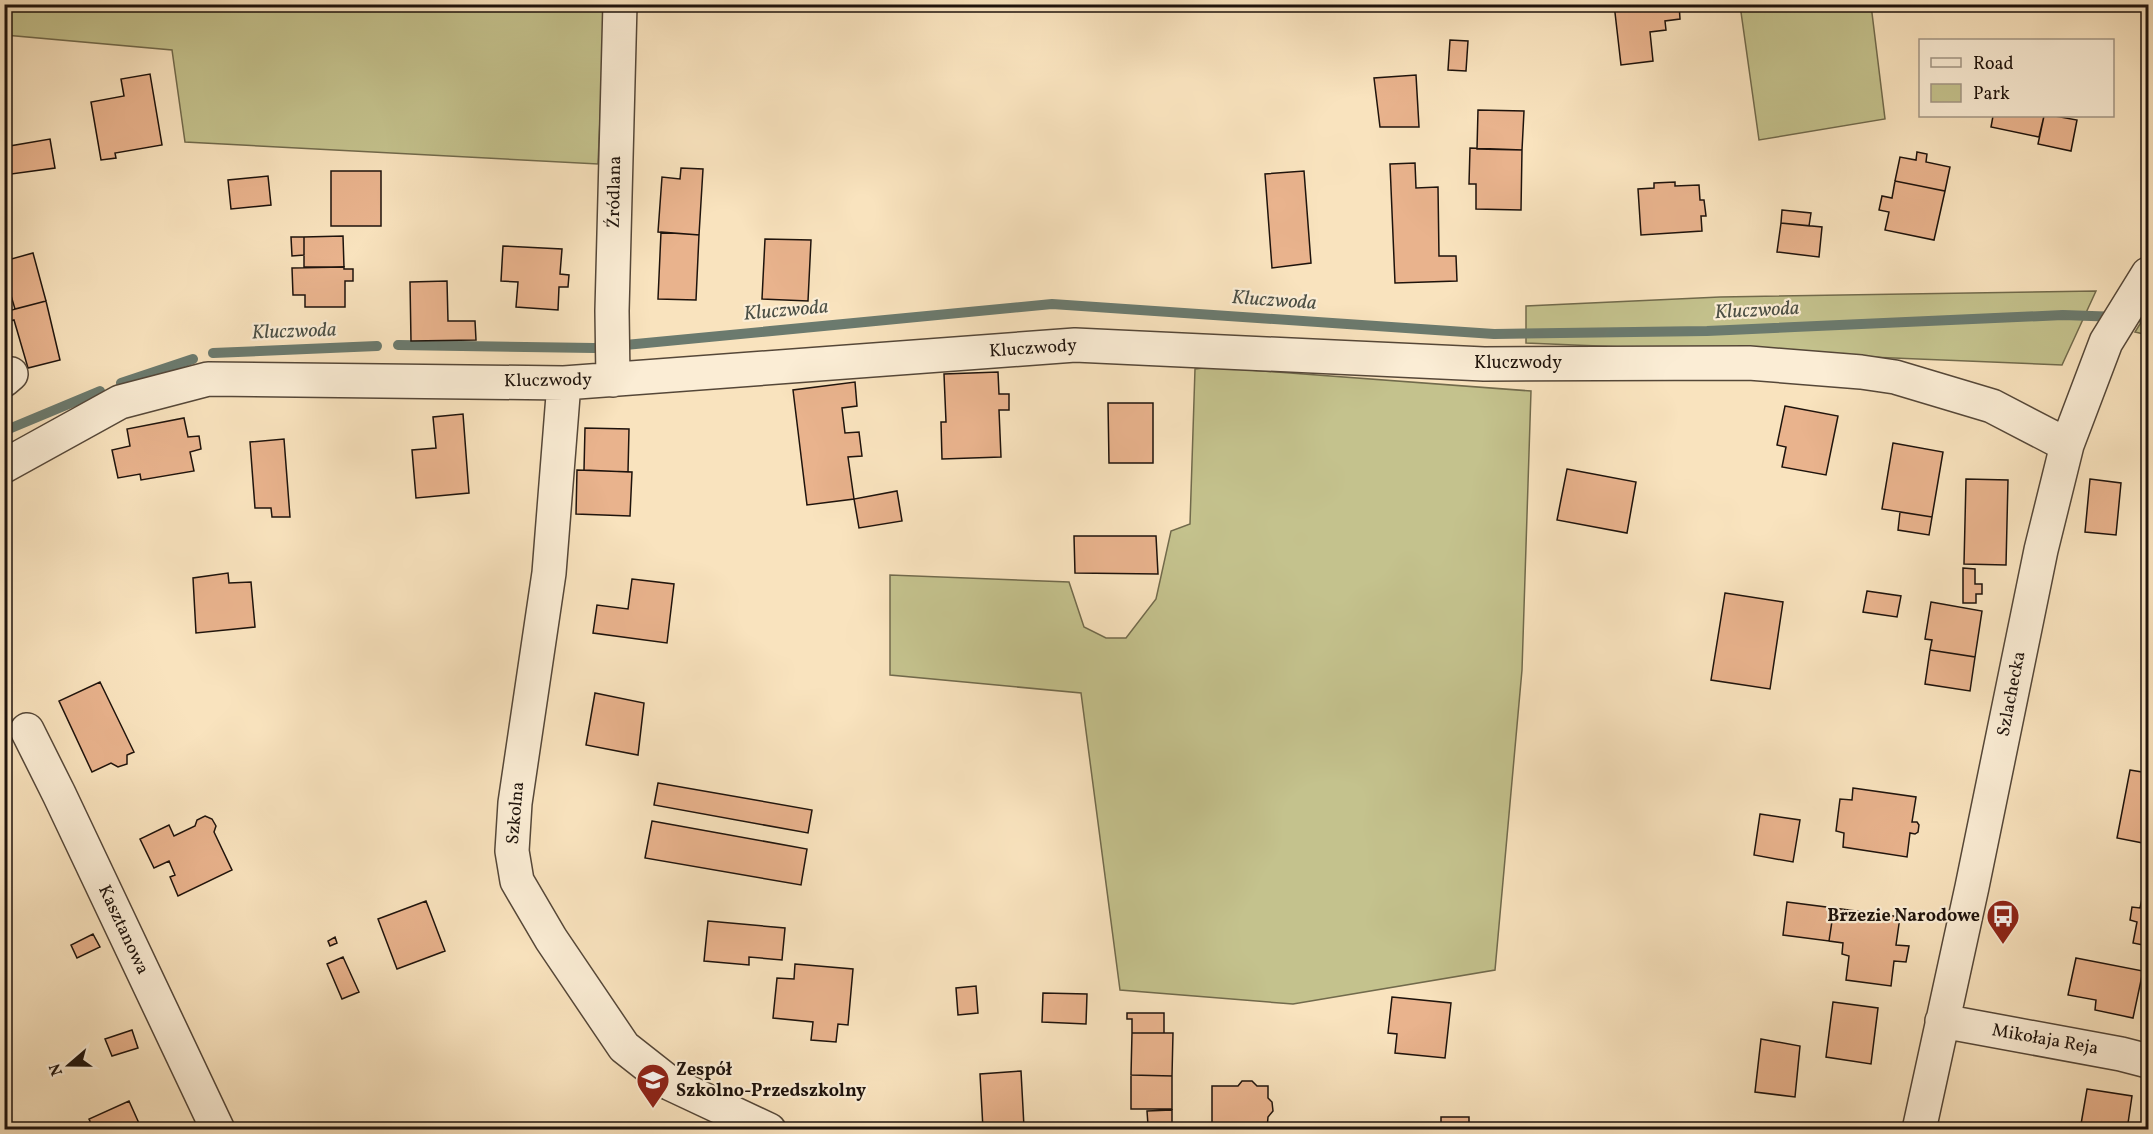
<svg xmlns="http://www.w3.org/2000/svg" width="2153" height="1134" font-family="Vollkorn,serif">
<style>
.green{fill:#c4c28d;stroke:#716a4c;stroke-width:1.5}
.lines{fill:none;stroke-linecap:round;stroke-linejoin:round}
.stream{stroke:#6b7a6e;stroke-width:10}
.building{fill:#e9b38d;stroke:#1e130c;stroke-width:1.5}
.minor-casing{stroke:#554738;stroke-width:36}
.minor{stroke:#fbedd5;stroke-width:33}
.labels{text-anchor:middle;dominant-baseline:central;stroke-width:4.5;stroke-linejoin:round;paint-order:stroke}
.street-label{font-size:18px;fill:#1e130c;stroke:#fbedd5}
.poi-label{font-size:18px;font-weight:bold;fill:#1e130c;stroke:#fbedd5;text-anchor:end}
.water-label{font-size:20px;font-style:italic;fill:#4b4f45;stroke:#fbedd5}
</style>
<rect width="100%" height="100%" fill="#f9e3be"/>
<filter id="stains"><feTurbulence type="fractalNoise" baseFrequency=".00333" numOctaves="4"/><feColorMatrix values="0 0 0 0 .2 0 0 0 0 .09 0 0 0 0 .02 0 0 0 .5 -.17"/></filter>
<radialGradient id="worn" r=".72"><stop offset=".6" stop-color="#630" stop-opacity="0"/><stop offset="1" stop-color="#630" stop-opacity=".3"/></radialGradient>
<!-- green -->
<path class="green" d="M4,5H605L598,164L185,142L172,50L5,35Z
M1740,5H1871L1885,119L1759,140Z
M2096,291L2062,365L1526,343V306L1720,297Z
M2148,311V335L2135,332Z
M1210,367L1531,391L1522,670L1495,970L1293,1004L1120,990L1081,693L890,675V575L1069,582L1084,627L1106,638H1126L1156,599L1171,531L1190,524L1195,369Z"/>
<g class="lines">
<!-- stream -->
<path class="stream" d="M398,345L594,348L1052,304L1494,334L1707,331L2063,315L2148,318
M213,353L377,346
M121,383L193,359
M4,431L100,391"/>
</g>
<!-- building -->
<path class="building" d="M1614,4H1679L1680,19L1665,21L1666,30L1650,32L1653,61L1621,65Z
M1450,40L1468,41L1466,71L1448,70Z
M150,74L162,145L115,153L116,158L101,160L91,102L124,96L121,79Z
M1416,75L1419,127H1380L1374,78Z
M1478,110L1524,111L1522,150L1477,149Z
M1993,116H2044L2039,137L1991,127Z
M2044,116H2055L2077,120L2071,151L2038,144Z
M50,139L55,168L4,175V147Z
M1470,148L1522,150L1521,210L1476,209V184H1469Z
M1917,152L1927,154L1926,162L1950,167L1945,191L1895,181L1900,157L1916,160Z
M1415,163L1416,188L1438,187L1439,256H1456L1457,281L1395,283L1390,164Z
M681,168L703,169L699,235L658,232L662,177L680,179Z
M331,171H381V226H331Z
M1304,171L1311,263L1272,268L1265,174Z
M268,176L271,205L231,209L228,180Z
M1895,181L1945,191L1934,240L1885,230L1889,212L1879,210L1882,196L1892,198Z
M1675,182V186L1699,185L1700,200H1704L1706,216H1701L1702,231L1641,235L1638,189L1654,188V183Z
M1782,210L1811,213L1809,226L1781,223Z
M1781,223L1822,227L1819,257L1777,252Z
M661,232L699,235L696,300L658,299Z
M343,236L344,267H304V237Z
M291,237H304V255L292,256Z
M765,239L811,240L808,301L762,299Z
M503,246L562,249L560,274L569,275L568,287H559L558,310L516,307L518,282L501,281Z
M33,253L46,301L15,309L4,272V261Z
M344,267V269H353V281H345V307H305V295H293L292,268Z
M447,281L448,321H475L476,340L411,341L410,282Z
M46,301L60,360L28,368L14,320L5,322L4,312Z
M998,372L999,394H1009V410H999L1001,457L942,459L941,422H946L944,374Z
M855,382L857,406L842,408L845,433L859,432L862,456L848,457L854,499L807,505L793,390Z
M1108,403H1153V463H1109Z
M1785,406L1838,416L1826,475L1782,467L1786,447L1777,445Z
M463,414L469,493L416,498L412,450L436,448L433,417Z
M184,418L188,437L199,436L201,449L190,452L194,471L141,480L140,474L118,478L112,450L130,446L127,429Z
M585,428L629,429L628,472L584,470Z
M284,439L290,517H272L271,508H255L250,442Z
M1893,443L1943,452L1932,517L1882,509Z
M1567,469L1636,482L1627,533L1557,520Z
M577,470L632,472L630,516L576,514Z
M1966,479L2008,480L2006,565L1964,564Z
M2090,479L2121,483L2116,535L2085,532Z
M897,491L902,521L859,528L854,499Z
M1900,512L1932,517L1929,535L1898,530Z
M1074,536H1156L1158,574L1075,573Z
M1963,568L1975,569V584H1982V594H1976V603H1963Z
M228,573L229,583L251,582L255,627L196,633L193,578Z
M632,579L674,584L667,643L593,633L597,605L628,609Z
M1867,591L1901,596L1897,617L1863,612Z
M1725,593L1783,602L1770,689L1711,680Z
M1931,602L1982,611L1975,657L1930,650L1932,640L1925,639Z
M1930,650L1975,657L1970,691L1925,684Z
M100,682L134,752L127,755V764L118,767L111,763L92,772L59,701Z
M595,693L644,703L638,755L586,745Z
M2130,770L2148,773V844L2117,838Z
M658,783L812,810L808,833L654,805Z
M1853,788L1916,797L1912,822H1917L1919,825L1918,832L1915,834L1910,833L1907,857L1843,847L1844,833L1836,831L1840,799L1852,800Z
M1760,814L1800,820L1793,862L1754,855Z
M205,816L212,819L216,826L214,832L232,870L178,896L170,877L175,875L169,861L154,868L140,839L169,825L174,836L195,826L197,820Z
M652,821L807,849L801,885L645,858Z
M2144,890L2148,891V946L2133,943L2137,922L2130,920L2132,907L2140,908Z
M426,901L445,951L397,969L378,919Z
M1787,902L1834,908L1829,941L1783,935Z
M1834,908L1900,917L1896,945L1909,946L1906,962L1894,961L1891,986L1846,980L1849,956L1842,954L1843,943L1829,941Z
M708,921L785,928L782,960L749,957V965L704,961Z
M93,934L100,947L77,958L71,945Z
M335,937L337,943L330,946L328,941Z
M343,957L359,992L342,999L327,964Z
M2076,958L2143,971L2133,1018L2095,1010L2096,1000L2068,995Z
M795,964L853,969L848,1025L838,1024L836,1042L811,1040L813,1022L773,1018L777,978L794,979Z
M976,986L978,1013L958,1015L956,988Z
M1043,993L1087,994L1086,1024L1042,1022Z
M1392,997L1451,1003L1445,1058L1395,1053L1397,1034L1388,1033Z
M1833,1002L1878,1008L1871,1064L1826,1057Z
M1127,1013H1164V1033H1132V1019H1127Z
M132,1030L138,1048L112,1056L105,1039Z
M1132,1033H1173L1172,1076L1131,1075Z
M1761,1039L1800,1046L1795,1097L1755,1092Z
M1021,1071L1024,1127L983,1129L980,1074Z
M1131,1075L1172,1076V1109H1131Z
M1242,1081H1252L1257,1086H1268V1098L1272,1102L1273,1111L1268,1117L1267,1129H1212V1086H1238Z
M2087,1089L2132,1096L2127,1130H2080Z
M129,1101L142,1130H94L89,1119Z
M1172,1110V1125H1148L1147,1111Z
M1441,1117H1469V1130H1441Z"/>
<g class="lines">
<defs>
<path id="minor" d="M4,380L11,374
M613,380L612,311L620,4
M564,383L549,573L515,803L512,851L517,881L551,939L624,1047L671,1084L769,1130
M4,466L120,402L208,379L564,383L1075,345L1484,364L1749,363L1861,372L1895,377L1992,406L2067,445
M27,730L59,794L218,1130
M1942,1021L2121,1054L2148,1061
M1919,1130L1972,887L2041,550L2067,445L2106,342L2148,274"/>
</defs>
<!-- minor casing -->
<use href="#minor" class="minor-casing"/>
<!-- minor -->
<use href="#minor" class="minor"/>
</g>
<!-- icons -->
<defs>
<symbol id="bus-pin" viewBox="-11 -11 22 30"><path d="M0 17L-7.5 6A9.5 9.5 0 1 1 7.5 6Z" fill="#8f2418" stroke="#fbedd5"/><path d="M-5-6H5V4H4V6H2V4H-2V6H-4V4H-5ZM-3.5-4V0h7V-4ZM-3.5 1.2v1.5H-2V1.2ZM2 1.2v1.5H3.5V1.2Z" fill="#fff"/></symbol>
<symbol id="school-pin" viewBox="-11 -11 22 30"><path d="M0 17L-7.5 6A9.5 9.5 0 1 1 7.5 6Z" fill="#8f2418" stroke="#fbedd5"/><path d="M0-5L7-2L0 1L-7-2ZM-4 1L0 2.5L4 1V4Q0 6-4 4Z" fill="#fff"/></symbol>
</defs>
<g fill-rule="evenodd">
<use href="#bus-pin" x="1984" y="897" width="38" height="52"/>
<use href="#school-pin" x="634" y="1061" width="38" height="52"/>
</g>
<g class="labels">
<!-- street labels -->
<g class="street-label">
<text transform="translate(615 192) rotate(-89)">Źródlana</text>
<text transform="translate(1033 349) rotate(-4)">Kluczwody</text>
<text x="1518" y="363">Kluczwody</text>
<text transform="translate(548 381) rotate(-1)">Kluczwody</text>
<text transform="translate(2012 694) rotate(-79)">Szlachecka</text>
<text transform="translate(516 813) rotate(-85)">Szkolna</text>
<text transform="translate(123 930) rotate(65)">Kasztanowa</text>
<text transform="translate(2045 1040) rotate(10)">Mikołaja Reja</text>
</g>
<!-- poi labels -->
<g class="poi-label">
<text x="1980" y="916">Brzezie Narodowe</text>
<text x="676" y="1070" text-anchor="start">Zespół<tspan x="676" dy="21">Szkolno-Przedszkolny</tspan></text>
</g>
<!-- water labels -->
<g class="water-label">
<text transform="translate(1274 301) rotate(4)">Kluczwoda</text>
<text transform="translate(786 311) rotate(-5)">Kluczwoda</text>
<text transform="translate(1757 311) rotate(-3)">Kluczwoda</text>
<text transform="translate(294 332) rotate(-2)">Kluczwoda</text>
</g>
</g>
<!-- margin -->
<rect width="2153" height="1134" fill="none" stroke="#f9e3be" stroke-width="24"/>
<rect x="6" y="6" width="2141" height="1122" fill="none" stroke="#1e130c" stroke-width="3"/>
<rect x="12" y="12" width="2129" height="1110" fill="none" stroke="#1e130c" stroke-width="1.5"/>
<!-- legend -->
<rect x="1919" y="39" width="195" height="78" fill="#fbedd5" stroke="#a39685" stroke-width="1.5"/>
<rect x="1931" y="58" width="30" height="9" fill="#fbedd5" stroke="#a39685" stroke-width="1.5"/>
<text x="1973" y="69" font-size="18" fill="#1e130c">Road</text>
<rect x="1931" y="84" width="30" height="18" fill="#c4c28d" stroke="#a39685" stroke-width="1.5"/>
<text x="1973" y="99" font-size="18" fill="#1e130c">Park</text>
<!-- north arrow -->
<g transform="translate(69 1065) rotate(250)" stroke="#fbedd5" stroke-width="4.5" paint-order="stroke">
<path d="M0-4.5L10 22L0 15L-10 22Z" fill="#1e130c"/>
<text y="-9" font-size="16" font-weight="bold" text-anchor="middle" fill="#1e130c">N</text>
</g>
<rect width="100%" height="100%" filter="url(#stains)"/>
<rect width="100%" height="100%" fill="url(#worn)"/>
</svg>
